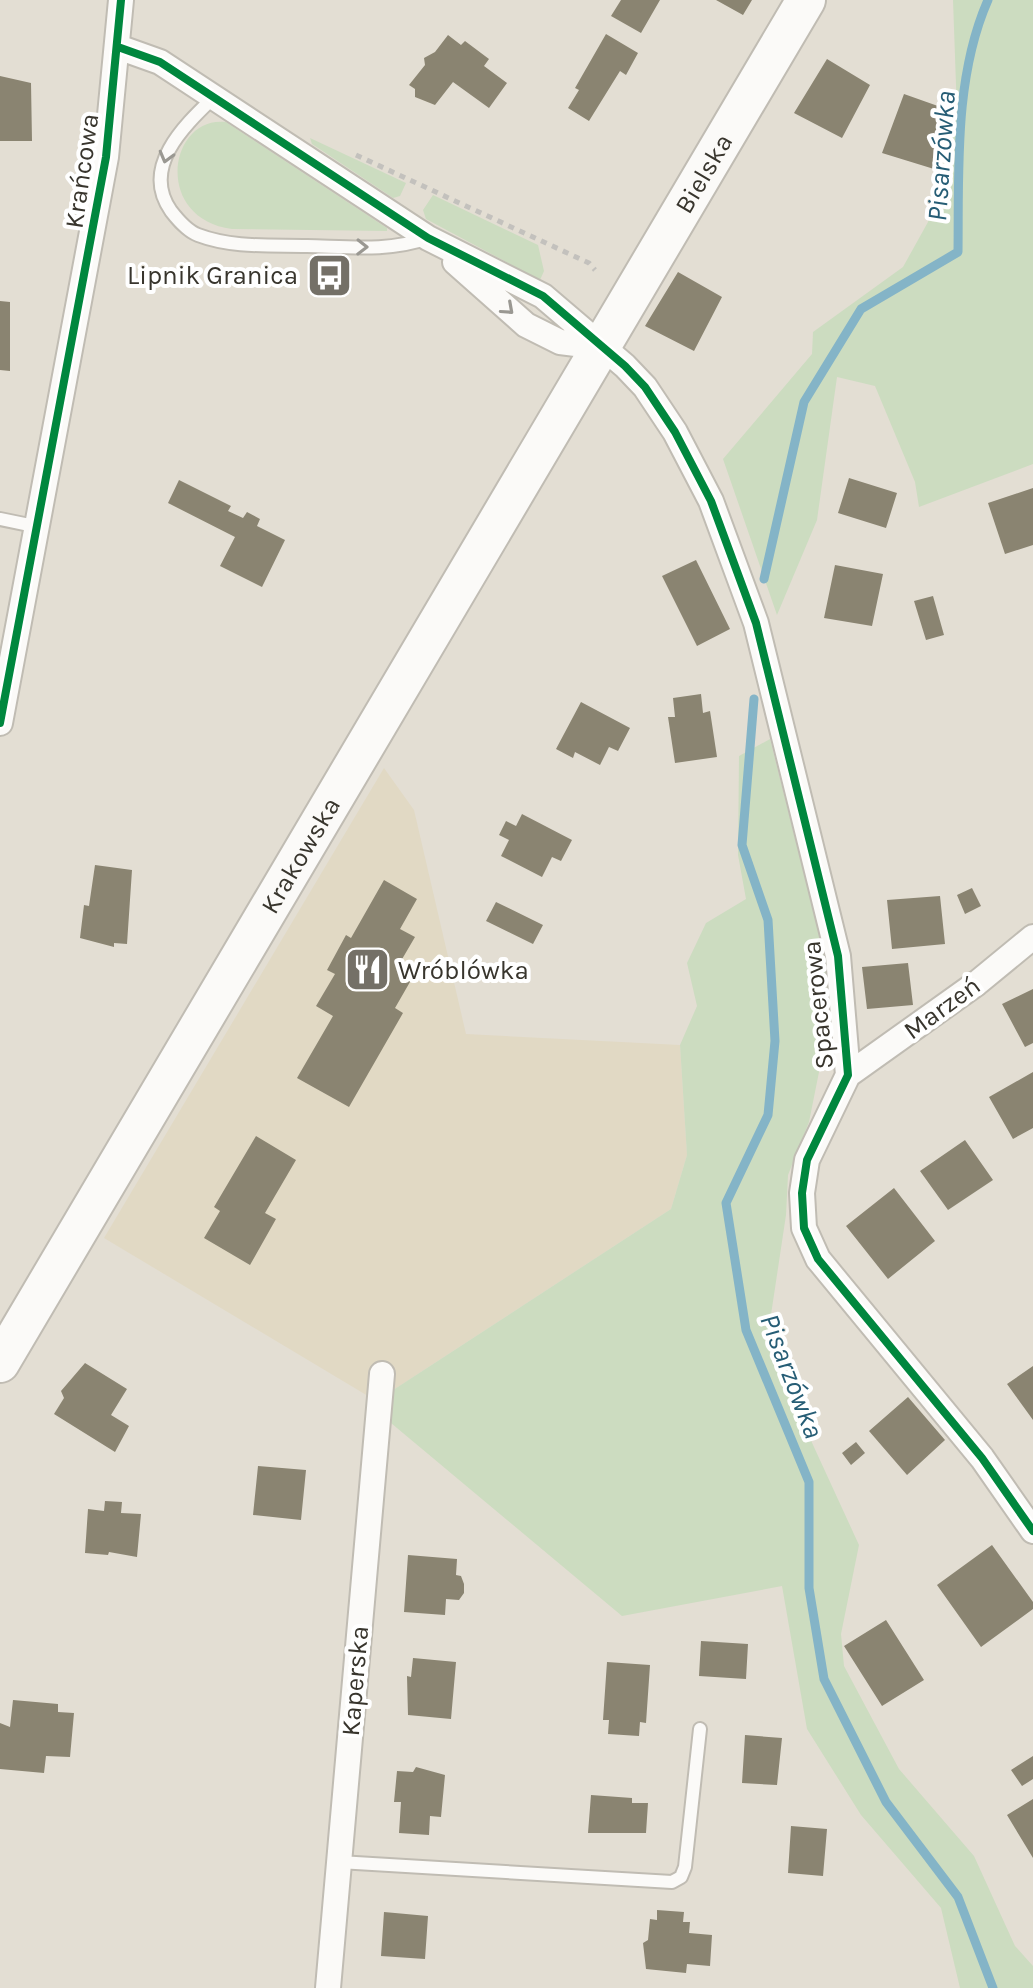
<svg xmlns="http://www.w3.org/2000/svg" width="1033" height="1988" font-family="Karla,sans-serif">
<style>
.built{fill:#e1d9c4}
.green{fill:#ccdcc0}
.lines{fill:none;stroke-linecap:round;stroke-linejoin:round}
.stream{stroke:#84b4c7;stroke-width:9}
.building{fill:#8a8471}
.service-casing{stroke:#c0bcb3;stroke-width:16}
.minor-casing{stroke:#c0bcb3;stroke-width:28}
.primary-casing{stroke:#c0bcb3;stroke-width:42}
.path{stroke:#c3c1bd;stroke-width:5;stroke-dasharray:6 6;stroke-linecap:butt}
.service{stroke:#fbfaf8;stroke-width:12}
.minor{stroke:#fbfaf8;stroke-width:24}
.primary{stroke:#fbfaf8;stroke-width:38}
.cycleway-casing{stroke:#fff;stroke-width:13}
.cycleway{stroke:#00873e;stroke-width:8}
.oneway{stroke:#9a9892}
.labels{text-anchor:middle;dominant-baseline:central;stroke-width:8;stroke-linejoin:round;paint-order:stroke}
.street-label{font-size:26px;fill:#38352d;stroke:#fff}
.poi-label{font-size:26px;fill:#38352d;stroke:#fff;text-anchor:end}
.water-label{font-size:28px;font-style:italic;fill:#265d75;stroke:#fff}
</style>
<rect width="100%" height="100%" fill="#e3ded3"/>
<!-- built -->
<path class="built" d="M384,768L414,810L466,1034L680,1045L687,1155L671,1209L387,1394L373,1399L104,1238Z"/>
<!-- green -->
<path class="green" d="M953,0H1033V464L919,507L915,482L875,386L837,377L817,520L777,615L723,459L812,354L813,332L903,267L928,222L957,113Z
M226,122L387,228V231L232,229C152,218 169,115 226,122Z
M310,138L406,183L400,196L393,198L312,144Z
M433,195L538,245L544,271L540,280L426,219L423,210Z
M770,739L827,965L824,1047L809,1122L788,1175L786,1215L769,1328L785,1384L859,1545L841,1634L844,1666L899,1769L974,1856L1015,1946L1033,1966V1988H960L941,1908L861,1815L807,1729L782,1586L622,1616L385,1418L387,1394L671,1209L687,1155L680,1045L697,1006L687,963L706,923L746,899L738,855L739,756Z"/>
<g class="lines">
<!-- stream -->
<path class="stream" d="M764,579L804,402L861,309L958,252C959,170 954,77 988,0
M754,699L742,845L768,920L775,1041L768,1115L726,1203L746,1330L809,1482V1588L824,1679L886,1802L958,1897L993,1988"/>
</g>
<!-- building -->
<path class="building" d="M621,0H660L641,33L611,16Z
M716,0H752L743,15Z
M606,34L638,53L626,75L620,71L589,121L568,108L579,90L575,88Z
M448,35L461,45L465,41L489,59L484,66L507,83L489,108L453,82L435,105L415,97V89L409,85L425,65L424,58L435,52Z
M827,59L870,85L842,138L794,113Z
M0,76L31,83L32,141H0Z
M904,94L952,111L934,169L882,153Z
M678,272L722,297L694,351L645,326Z
M0,301L10,302V371L0,370Z
M849,478L897,493L886,528L838,513Z
M179,480L231,506L228,511L243,518L247,512L260,519L257,526L285,540L262,587L220,566L235,537L168,503Z
M1033,488V545L1005,554L988,503Z
M696,560L730,629L697,646L662,576Z
M835,565L883,574L872,626L824,618Z
M933,596L944,635L926,640L914,601Z
M701,694L703,713L710,711L717,757L675,763L668,717H675L673,698Z
M581,702L630,728L618,751L609,747L600,765L575,752L573,758L556,749Z
M522,814L572,840L561,861L552,857L542,877L501,856L509,840L499,835L506,821L516,826Z
M95,865L132,870L127,944L114,943V947L80,938L84,905L89,906Z
M384,880L417,899L400,929L415,937L398,966L414,975L395,1008L403,1013L349,1107L297,1078L333,1016L316,1006L335,974L327,970L346,935L351,938Z
M972,888L981,906L965,914L957,895Z
M940,896L945,944L892,949L887,900Z
M496,902L543,925L533,944L486,921Z
M908,963L913,1005L867,1009L862,967Z
M1033,989V1043L1025,1047L1002,1004Z
M1033,1072V1128L1013,1139L989,1097Z
M256,1136L296,1160L265,1213L276,1219L250,1265L204,1238L220,1211L214,1207Z
M965,1140L993,1180L948,1210L920,1171Z
M894,1188L935,1241L888,1279L846,1226Z
M85,1363L127,1389L111,1415L129,1426L115,1452L54,1414L64,1398L61,1391Z
M1033,1366V1420L1007,1384Z
M908,1397L945,1440L907,1475L869,1431Z
M856,1442L865,1453L851,1465L842,1453Z
M258,1466L306,1470L301,1520L253,1515Z
M105,1501L122,1502L121,1513L141,1514L137,1557L109,1552L108,1555L85,1553L88,1509L104,1511Z
M992,1545L1033,1602V1609L981,1647L937,1585Z
M408,1555L457,1559L456,1575L461,1576L464,1584V1593L459,1600L446,1599L445,1615L404,1612Z
M886,1620L924,1680L882,1706L844,1646Z
M701,1641L748,1644L746,1679L699,1676Z
M413,1658L456,1662L451,1719L408,1715L407,1676L411,1677Z
M607,1662L650,1665L646,1723L640,1722L639,1736L608,1734L609,1720H603Z
M13,1700L58,1704V1712L74,1713L70,1757L46,1756L44,1773L0,1769V1723L10,1727Z
M745,1735L782,1738L777,1785L742,1783Z
M1033,1756V1779L1022,1786L1011,1770Z
M416,1767L445,1775L441,1817L430,1816L429,1835L399,1833L401,1802H394L397,1771L413,1772Z
M591,1795L632,1798V1803H648L646,1833H588Z
M1033,1799V1858L1007,1815Z
M791,1826L827,1829L823,1876L788,1873Z
M657,1910L684,1912L683,1922H690L689,1933L712,1935L710,1966L687,1964L686,1973L646,1969L643,1943L648,1940L650,1919L657,1920Z
M384,1912L428,1916L425,1959L381,1956Z"/>
<g class="lines">
<defs>
<path id="service" d="M214,97C185,125 140,167 171,211C178,220 187,231 198,235C232,248 271,245 307,246C349,247 388,252 428,238
M0,519L39,527
M339,1862L672,1882L681,1877L685,1867L700,1729"/>
<path id="minor" d="M118,47L160,62L428,238L543,296L625,366L645,387L675,432L711,501L756,623L838,956L848,1075L807,1160L802,1193L804,1228L818,1259L982,1458L1033,1531
M455,262L526,325L560,342L600,347
M0,723L106,157L121,0
M848,1075L977,983L1033,937
M328,1988L382,1374"/>
<g id="primary">
<path id="s1" d="M0,1363L806,0"/>
</g>
</defs>
<!-- service casing -->
<use href="#service" class="service-casing"/>
<!-- minor casing -->
<use href="#minor" class="minor-casing"/>
<!-- primary casing -->
<use href="#primary" class="primary-casing"/>
<!-- path -->
<path class="path" d="M356,155L589,263L595,270"/>
<!-- service -->
<use href="#service" class="service"/>
<!-- minor -->
<use href="#minor" class="minor"/>
<!-- primary -->
<use href="#primary" class="primary"/>
<defs>
<path id="cycleway" d="M118,47L160,62L428,238L543,296L625,366L645,387L675,432L711,501L756,623L838,956L848,1075L807,1160L802,1193L804,1228L818,1259L982,1458L1033,1531
M0,723L106,157L121,0"/>
</defs>
<!-- cycleway casing -->
<use href="#cycleway" class="cycleway-casing"/>
<!-- cycleway -->
<use href="#cycleway" class="cycleway"/>
</g>
<!-- one-way arrows -->
<defs><path id="oneway-chevron" d="M-2-3.5L2.5 0L-2 3.5" fill="none" stroke-width="1.6" stroke-linecap="round" stroke-linejoin="round" transform="scale(2)"/></defs>
<g class="oneway">
<use href="#oneway-chevron" transform="translate(166 157) rotate(105)"/>
<use href="#oneway-chevron" transform="translate(362 247) rotate(1)"/>
<use href="#oneway-chevron" transform="translate(508 309) rotate(42)"/>
</g>
<!-- icons -->
<defs>
<symbol id="bus-square" viewBox="-11 -11 22 22"><rect x="-9" y="-9" width="18" height="18" rx="4" fill="#747067" stroke="#fff"/><path d="M-5-6H5V4H4V6H2V4H-2V6H-4V4H-5ZM-3.5-4V0h7V-4ZM-3.5 1.2v1.5H-2V1.2ZM2 1.2v1.5H3.5V1.2Z" fill="#fff"/></symbol>
<symbol id="restaurant-square" viewBox="-11 -11 22 22"><rect x="-9" y="-9" width="18" height="18" rx="4" fill="#747067" stroke="#fff"/><path d="M-5-6h1v4h1v-4h1v4h1v-4h1v5L-1.5 .5V6h-2V.5L-5-1ZM5-6V6H3V1.5H1.5Q1.5-4 5-6Z" fill="#fff"/></symbol>
</defs>
<g fill-rule="evenodd">
<use href="#bus-square" x="304" y="250" width="51" height="51"/>
<use href="#restaurant-square" x="342" y="944" width="51" height="51"/>
</g>
<g class="labels">
<!-- street labels -->
<g class="street-label">
<text transform="translate(82 171) rotate(-82)">Krańcowa</text>
<text stroke="none"><textPath href="#s1" startOffset="1382">Bielska</textPath></text>
<text stroke="none"><textPath href="#s1" startOffset="590">Krakowska</textPath></text>
<text transform="translate(818 1005) rotate(-96)">Spacerowa</text>
<text transform="translate(942 1008) rotate(-36)">Marzeń</text>
<text transform="translate(355 1681) rotate(-85)">Kaperska</text>
</g>
<!-- poi labels -->
<g class="poi-label">
<text x="298" y="275">Lipnik Granica</text>
<text x="398" y="970" text-anchor="start">Wróblówka</text>
</g>
<!-- water labels -->
<g class="water-label">
<text transform="translate(941 156) rotate(-86)">Pisarzówka</text>
<text transform="translate(792 1376) rotate(69)">Pisarzówka</text>
</g>
</g>
</svg>
